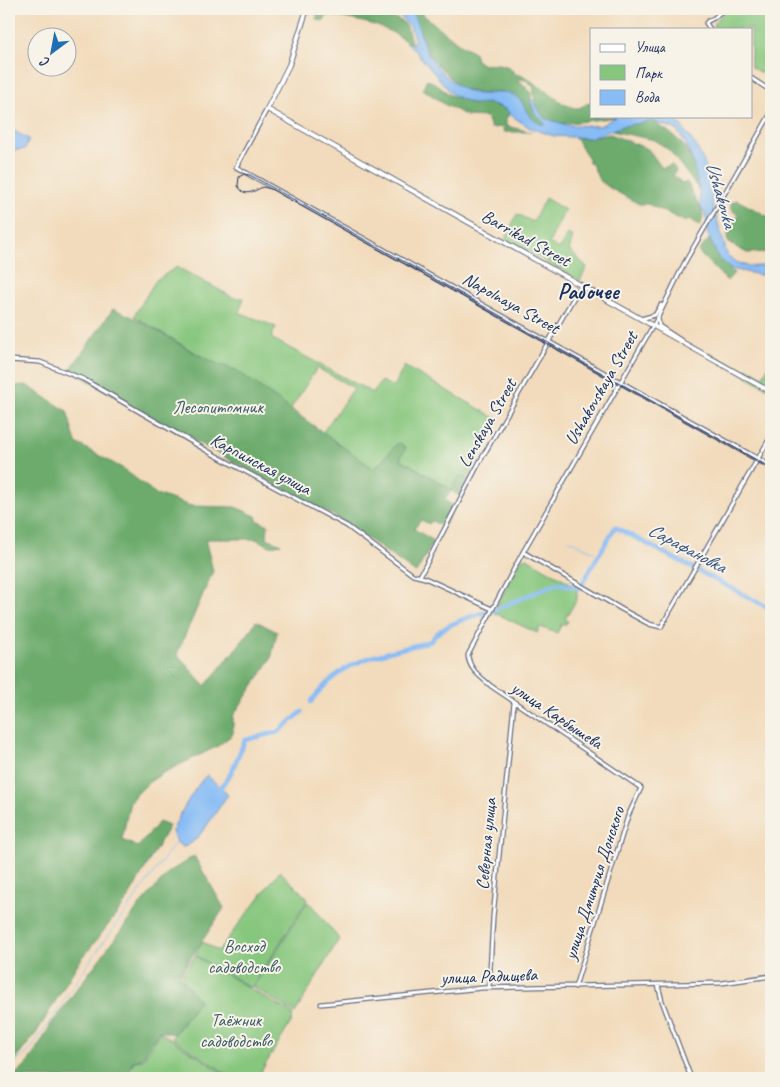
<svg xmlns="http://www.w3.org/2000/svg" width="780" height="1087" font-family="Caveat,sans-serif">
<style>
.green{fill:#86c67d;stroke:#507a6e}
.forest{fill:#6cab6c;stroke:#446d65}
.water{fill:#87bcf5;stroke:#5176aa}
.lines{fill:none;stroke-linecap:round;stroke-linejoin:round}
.stream{stroke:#87bcf5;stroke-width:1}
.river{stroke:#87bcf5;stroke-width:4.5}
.secondary-casing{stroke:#666b7f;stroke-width:5.5}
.primary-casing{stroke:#666b7f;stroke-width:6}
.secondary{stroke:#fff;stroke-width:3}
.primary{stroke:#fff;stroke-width:4}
.tram{stroke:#1b2f5e;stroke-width:1}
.labels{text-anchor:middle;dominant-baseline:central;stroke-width:4;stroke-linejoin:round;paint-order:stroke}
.street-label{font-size:18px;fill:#1b2f5e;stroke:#f7f3e8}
.park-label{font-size:18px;fill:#3b5c67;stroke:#f7f3e8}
.water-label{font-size:19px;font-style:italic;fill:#365284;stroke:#f7f3e8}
.district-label{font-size:22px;font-weight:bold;fill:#1b2f5e;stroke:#f7f3e8}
</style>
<rect width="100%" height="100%" fill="#f7f3e8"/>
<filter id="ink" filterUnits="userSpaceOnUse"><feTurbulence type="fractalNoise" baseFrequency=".02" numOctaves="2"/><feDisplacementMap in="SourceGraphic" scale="10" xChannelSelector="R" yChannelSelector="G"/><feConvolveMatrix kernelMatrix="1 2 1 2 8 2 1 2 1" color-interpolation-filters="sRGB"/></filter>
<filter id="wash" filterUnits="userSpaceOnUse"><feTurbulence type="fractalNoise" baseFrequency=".0096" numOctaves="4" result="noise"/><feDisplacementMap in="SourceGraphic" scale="20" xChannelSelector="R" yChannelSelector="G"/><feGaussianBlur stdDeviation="1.12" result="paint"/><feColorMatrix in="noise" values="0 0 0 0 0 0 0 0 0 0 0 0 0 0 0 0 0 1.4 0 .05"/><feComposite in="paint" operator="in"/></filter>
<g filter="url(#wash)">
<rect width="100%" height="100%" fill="#f2dbbc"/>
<!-- green -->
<path class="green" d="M727,9H771V79L751,67V29H715L713,24Z
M545,198L565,210L549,243L559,249L568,234L573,237L569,250L587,267L580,281L505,239L517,214L533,222Z
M177,267L234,298H244L239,312L276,327L271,338L373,393L381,381L394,387L404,366L499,420L467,480L461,475L451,489L399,458L374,470L322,433L354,388L317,368L290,410L236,370L214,364L134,316L156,280Z
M709,352L744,371L747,368L763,376L771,361V372L766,383H771V390L708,354Z
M522,558H527L577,587V599L565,619L568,621L565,625L562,624L557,633L540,627L537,633L493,612Z
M280,871L308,899L251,988L195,955L203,942L218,951Z
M307,903H310L339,939L295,1013L253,987Z
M195,956L293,1014L292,1021L257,1078H233L172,1038L199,1001L181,977Z
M160,1032L231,1078H126L134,1061L143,1060Z"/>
<!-- forest -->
<path class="forest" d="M313,9H381C388,17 401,19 406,25C409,30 408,37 413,44H409C385,23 357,21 328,15L323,21L316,19L318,15L312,13Z
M406,9H416L458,43L474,52L476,60L483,65L499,64L509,67L515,74L524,76L564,104L574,108H579L591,102V116L617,117C604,118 564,125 554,123C538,119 533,102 534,88L526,80L518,79L531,92V106L546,123L543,125L534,121L527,114L523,105L500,91L482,94L460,88L428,54L419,29Z
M426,80L433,82L450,95L473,104L488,103L507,110L509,114L506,119V126L531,132H504L502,127L491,128L487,117L467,116L444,104L423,89Z
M652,121C685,141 694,153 700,191L670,151L655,140L612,131L623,126Z
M610,134L648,149L662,168L672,165L676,170L673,175L683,184L687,182C690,187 691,192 694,197C701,209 706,212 700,226L689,219L686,222L648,204H639L610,188L599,180L592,164L589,163L588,157L575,138H590Z
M737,200L769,217L767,225L771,228V252L747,253L729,243L727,239L731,220L739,216L731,209V203Z
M710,238L718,257L734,273L727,281L698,252Z
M113,309C156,324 191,358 236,370L374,469L399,442L406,448L400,459L451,489L461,475L467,480L459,495L451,491L445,500L453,506L444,527L432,521L429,524L421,520L414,529L434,541L416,573L338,518L176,431L70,370Z
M26,385L67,411L76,443L122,468L156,494L191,506L235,507L256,516L257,520L268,525L267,538L281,544L270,546L256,539H205L213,571L177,654L205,686L248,634L256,621L277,632L271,659L233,716V734L218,746L163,773L149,782L130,801L122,840L138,847L159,822L169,826L126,902L77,965L37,1032L9,1068V386Z
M194,856L224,908L179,976L199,1001L174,1034L159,1031L142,1059L133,1061L124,1078H9L24,1068L39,1046L51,1024L140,905L169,872Z"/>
<!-- water -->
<path class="water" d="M391,9C395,9 403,7 407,9C419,15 421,44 428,54C439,71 460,94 481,94C495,95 502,88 515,96C528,104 522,116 543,125L545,123L535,113L530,100H533L544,118L567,125L600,126L617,116H666L679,123L696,146L703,160L711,182L712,202L727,254C738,268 754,268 771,264V273L760,275L731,269L718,257L706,230L709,228L705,214L701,208C698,181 694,152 676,129L652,121L623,126L590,138L554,136L530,128L509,114L507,110L496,105L488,103L473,104L453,95L409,44L415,42L410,26Z
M12,130L29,139L25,149L9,151V133Z
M207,775L228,795C218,807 198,845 183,847L176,842L172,832C178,817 195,786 207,775Z"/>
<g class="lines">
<!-- stream -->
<path class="stream" d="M569,540L594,552
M9,1067L29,1052L90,961L176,842"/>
<!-- river -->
<path class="river" d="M600,553L615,527L771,609
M492,611L557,583L580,588L599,554
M311,702C345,655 380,656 431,641C437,627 473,615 488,612
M221,787L231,773L245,740L278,732L302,712"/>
</g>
</g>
<g filter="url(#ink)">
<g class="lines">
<defs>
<path id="secondary" d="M708,21L714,18L724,9
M708,21L706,23L710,29
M751,78L771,91
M267,109L236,167L771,466
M658,317L659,326L682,341
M641,319L655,315L661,305
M9,360L40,362L83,379L211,453L347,526L413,575L425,578L492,609
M523,552L623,610L649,624L661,627L771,436
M420,576L479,463L581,285
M658,985L662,1001L691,1078
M575,987L628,816L641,788L491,686C481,677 469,670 468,655L523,552L658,317L685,262L771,113
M489,988L493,917L514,703
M321,1004L482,988L722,983L771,976"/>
<path id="primary" d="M307,9L289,65L267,109L771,392"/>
</defs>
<!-- secondary casing -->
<use href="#secondary" class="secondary-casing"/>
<!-- primary casing -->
<use href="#primary" class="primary-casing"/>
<!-- secondary -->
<use href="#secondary" class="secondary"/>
<!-- primary -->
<use href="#primary" class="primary"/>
<!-- tram -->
<path class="tram" d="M771,468L250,175L244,174L239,177L238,186C245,198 253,191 263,187L271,189L771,470"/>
</g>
</g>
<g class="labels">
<!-- street labels -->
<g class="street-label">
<text transform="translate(526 238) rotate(29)">Barrikad Street</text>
<text transform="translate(511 303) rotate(29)">Napolnaya Street</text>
<text transform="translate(601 388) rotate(-60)">Ushakovskaya Street</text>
<text transform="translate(487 423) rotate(-60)">Lenskaya Street</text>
<text transform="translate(261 464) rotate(28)">Карпинская улица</text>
<text transform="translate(557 715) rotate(34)">улица Карбышева</text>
<text transform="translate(486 844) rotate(-85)">Северная улица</text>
<text transform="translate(594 883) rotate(-72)">улица Дмитрия Донского</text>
<text transform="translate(489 976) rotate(-2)">улица Радищева</text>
</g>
<!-- park labels -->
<g class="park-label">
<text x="218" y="407">Лесопитомник</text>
<text x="244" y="946">Восход<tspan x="244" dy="21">садоводство</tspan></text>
<text x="236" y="1020">Таёжник<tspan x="236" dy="21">садоводство</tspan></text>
</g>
<!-- water labels -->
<g class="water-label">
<text transform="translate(721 195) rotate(74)">Ushakovka</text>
<text transform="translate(687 548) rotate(28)">Сарафановка</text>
</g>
<!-- district labels -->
<g class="district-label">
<text x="588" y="292">Рабочее</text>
</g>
</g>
<!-- margin -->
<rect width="780" height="1087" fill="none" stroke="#f7f3e8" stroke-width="30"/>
<!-- legend -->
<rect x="590" y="28" width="162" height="90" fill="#f7f3e8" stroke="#9fa5b1"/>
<rect x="600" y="44" width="25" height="8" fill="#ffffff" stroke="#9fa5b1"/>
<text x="635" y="52" font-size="15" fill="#1b2f5e">Улица</text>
<rect x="600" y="65" width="25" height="15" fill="#86c67d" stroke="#9fa5b1"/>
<text x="635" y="78" font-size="15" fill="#1b2f5e">Парк</text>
<rect x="600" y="90" width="25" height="15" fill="#87bcf5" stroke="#9fa5b1"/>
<text x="635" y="102" font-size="15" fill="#1b2f5e">Вода</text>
<!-- north arrow -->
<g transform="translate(52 52) rotate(212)"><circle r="24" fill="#f7f3e8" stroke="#9fa5b1"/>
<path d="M0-4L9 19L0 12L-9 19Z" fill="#1f6fb2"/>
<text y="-8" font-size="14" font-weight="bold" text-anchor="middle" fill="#1b2f5e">С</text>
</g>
</svg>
